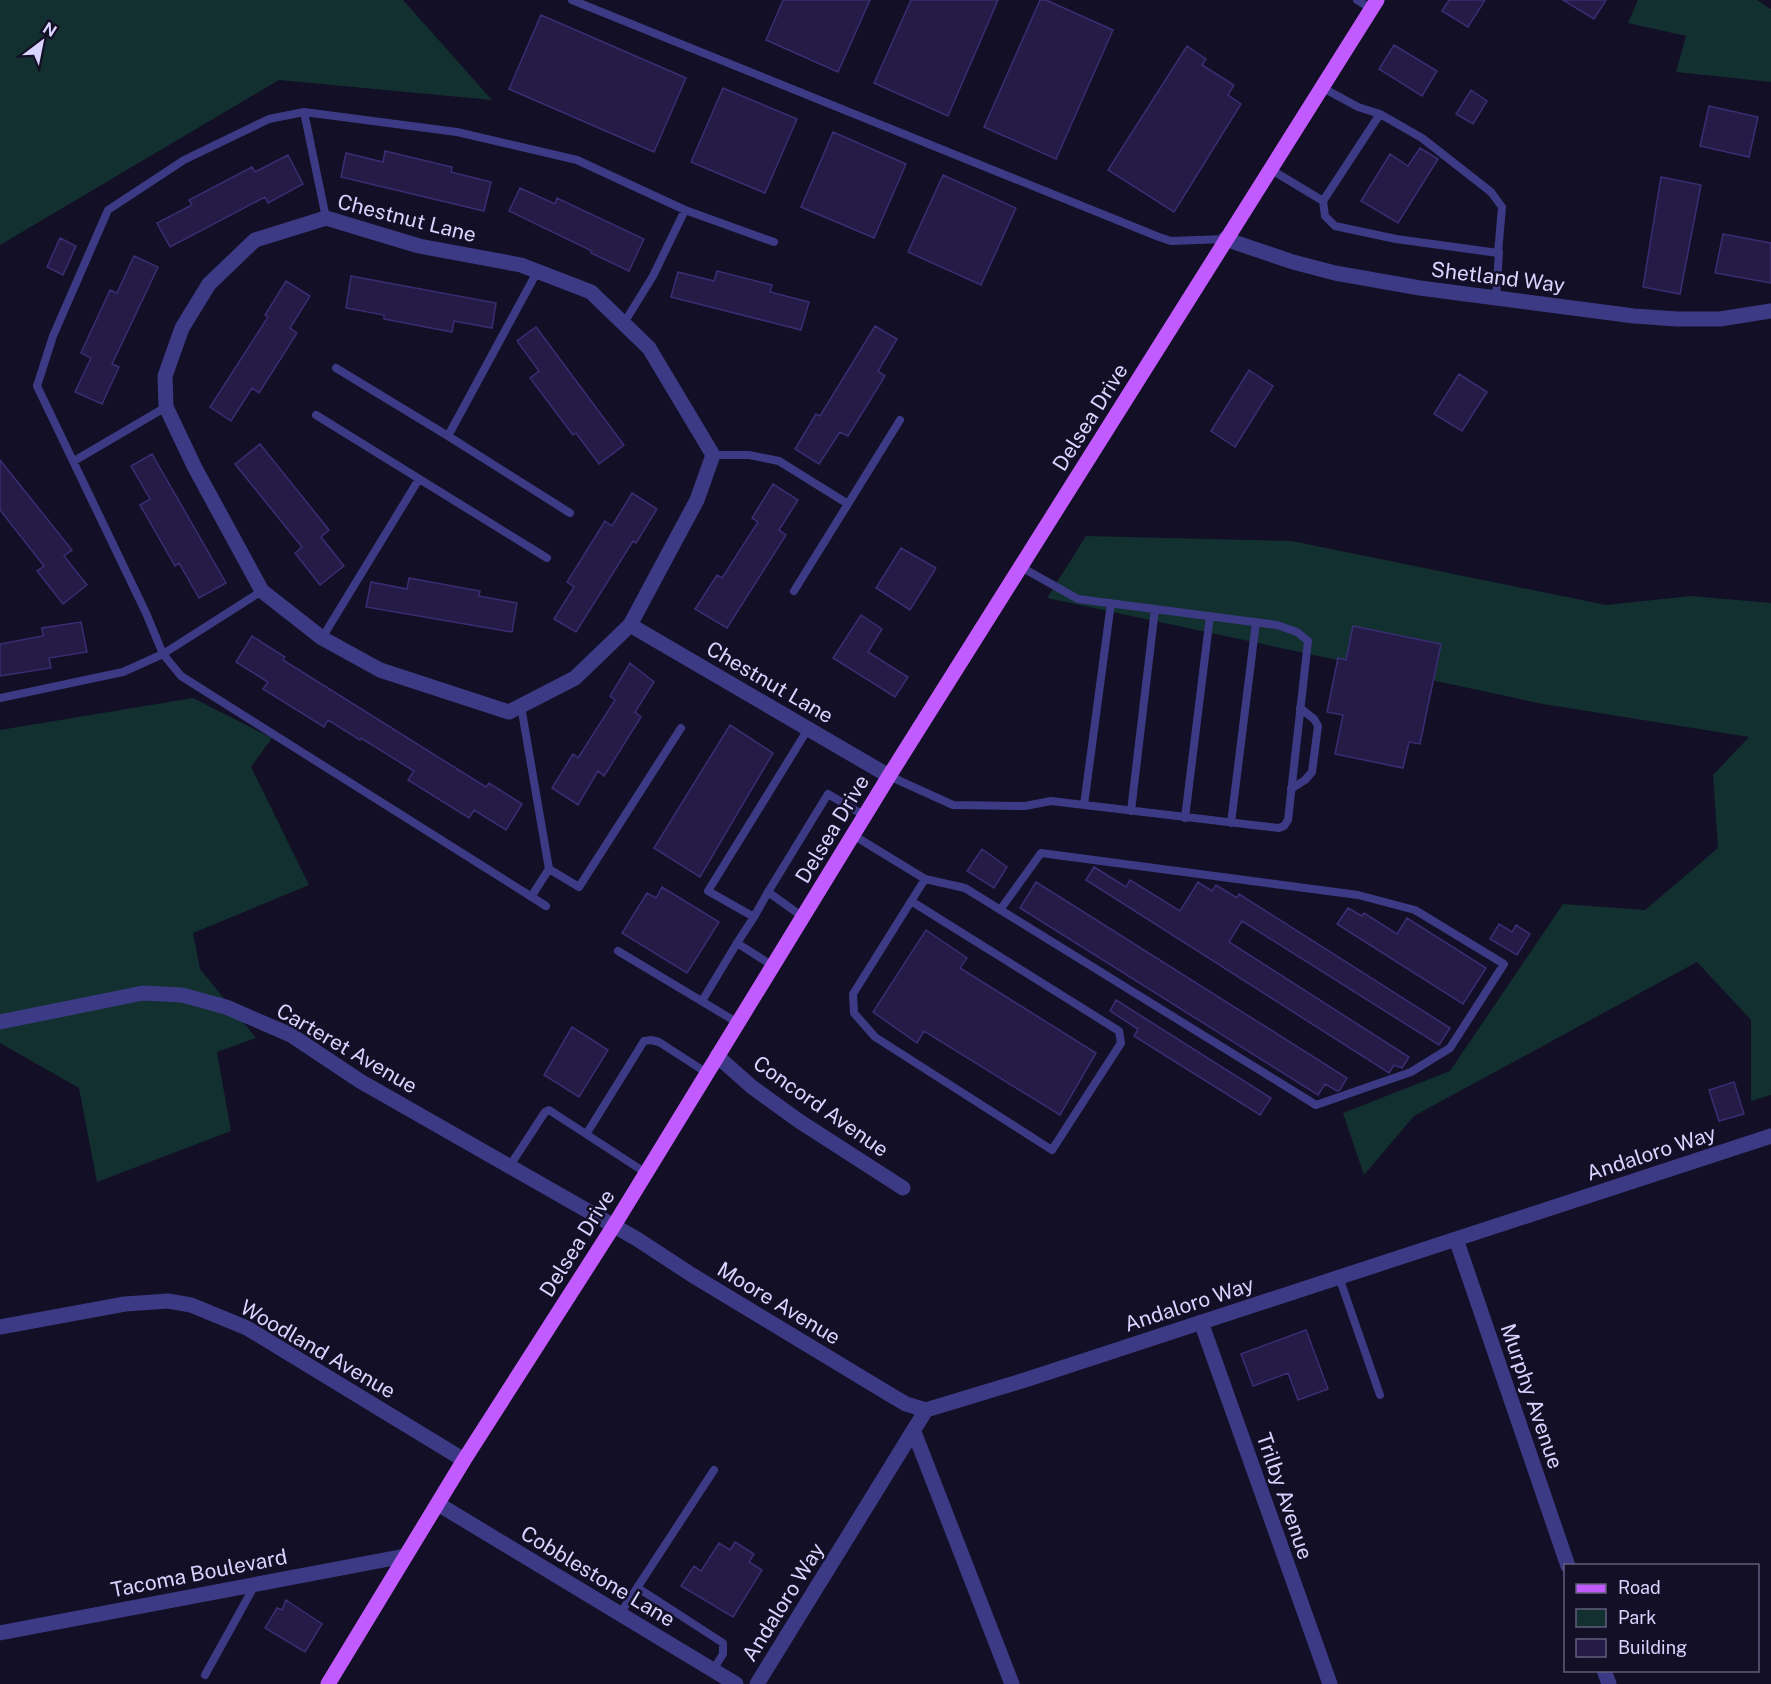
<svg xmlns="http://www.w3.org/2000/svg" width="1771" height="1684" font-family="'Public Sans',sans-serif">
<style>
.green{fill:#12302f}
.building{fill:#241b47;stroke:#3b2d73;stroke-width:1.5}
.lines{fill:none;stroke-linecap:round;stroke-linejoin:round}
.service{stroke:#3d3a85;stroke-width:8}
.minor{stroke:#3d3a85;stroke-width:15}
.tertiary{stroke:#3d3a85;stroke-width:15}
.primary{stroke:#c25bff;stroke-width:15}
.labels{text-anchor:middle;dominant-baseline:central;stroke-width:5;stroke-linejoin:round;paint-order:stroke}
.street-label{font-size:21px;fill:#d9d4ff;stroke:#130f26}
</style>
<rect width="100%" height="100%" fill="#130f26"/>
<!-- green -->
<path class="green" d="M0,0H403L492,100L279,80L0,245Z
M1638,0H1757L1771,9V82L1676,72L1686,36L1628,23Z
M1086,536L1292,541L1606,605L1691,596L1771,603V1095L1751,1101V1020L1697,962L1414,1116L1364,1175L1343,1113L1450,1071L1563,904L1645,910L1718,848L1713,775L1749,737L1543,704L1047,598Z
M193,698L272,738L251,767L309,885L193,933L200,969L256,1038L217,1052L231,1131L97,1182L79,1088L0,1043V730Z"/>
<!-- building -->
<path class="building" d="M783,0H870L838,72L766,40Z
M911,0H998L948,116L874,83Z
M1040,0H1046L1113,30L1056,159L984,127Z
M1449,0H1485L1468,27L1442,11Z
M1563,0H1606L1594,19Z
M541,15L686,78L654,152L509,89Z
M1394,45L1437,71L1422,96L1379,69Z
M1187,46L1206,59L1202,65L1234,85L1228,95L1241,104L1174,212L1108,170Z
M723,88L797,119L765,193L691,162Z
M1471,90L1487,101L1473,124L1456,114Z
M1709,106L1758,117L1749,157L1700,146Z
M833,132L906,164L874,238L801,207Z
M1420,148L1438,159L1398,223L1361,201L1390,154L1408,166Z
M385,151L452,167L451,172L491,182L484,211L341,177L346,153L383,162Z
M288,155L303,184L268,203L265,197L170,247L157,223L192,205L189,200L252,167L255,172Z
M943,175L1016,208L981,285L908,252Z
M1661,177L1701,185L1680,294L1643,287Z
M520,188L555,204L557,198L644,239L629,271L591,253L592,251L509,211Z
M1723,234L1771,243V283L1715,273Z
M60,238L76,246L63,275L47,267Z
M134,256L158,267L112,364L119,367L102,404L75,392L91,358L81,353L110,290L117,293Z
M717,271L772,285L770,292L809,302L801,330L671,297L678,272L714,281Z
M351,276L496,303L492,328L454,321L452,332L384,319V315L346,308Z
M286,281L310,296L290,328L297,333L259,393L252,388L231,421L210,407L268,317L265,315Z
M875,326L897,339L878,371L885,376L848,436L840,432L819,464L795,449L816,414L820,416Z
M536,327L624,445L599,464L576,433L573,435L530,378L539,371L517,341Z
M1249,370L1273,386L1235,447L1211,431Z
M1459,374L1487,392L1462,431L1434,414Z
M260,444L329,530L321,537L344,566L320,585L295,553L302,547L235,464Z
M152,454L226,583L199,598L179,563L175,566L140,505L150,499L131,466Z
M0,460L72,550L64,556L87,585L63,604L37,571L44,566L0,510Z
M773,484L798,500L779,530L786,535L727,628L695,609L717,575L722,578L758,522L752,518Z
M632,493L657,509L636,543L633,541L576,632L554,619L574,587L567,582L605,521L612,526Z
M901,548L936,568L910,610L876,588Z
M409,578L480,591L479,596L517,603L512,632L366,607L371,582L407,589Z
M861,615L882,629L868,652L908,677L895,697L833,658Z
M81,622L87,652L49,658L51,668L0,676V644L43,636L42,628Z
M1353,626L1441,644L1420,744L1409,742L1403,768L1335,754L1343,715L1327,712L1338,658L1346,660Z
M252,636L285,657L283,660L486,787L489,783L522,804L506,830L474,810L469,818L408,780L414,771L361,738L360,740L328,720L324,727L263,689L268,682L236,662Z
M630,663L654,682L635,712L641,717L604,776L598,771L578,805L552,788L573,754L578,758L615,700L610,696Z
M730,725L773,753L700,877L654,848Z
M982,849L1007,867L994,888L967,871Z
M1094,867L1126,887L1130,880L1180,911L1198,882L1212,891L1216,885L1237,898L1239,894L1450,1028L1439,1045L1242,921L1229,942L1409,1057L1402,1068L1394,1065L1389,1073L1086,880Z
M1036,882L1347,1078L1340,1090L1337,1091L1325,1084L1318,1095L1020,908Z
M662,887L719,922L687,973L622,933L647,893L656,898Z
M1348,908L1362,916L1364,913L1397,934L1407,918L1486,968L1463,1004L1337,924Z
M1499,924L1512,932L1516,925L1530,934L1517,955L1490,939Z
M926,930L967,958L960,968L1096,1053L1060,1115L924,1031L917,1043L873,1012Z
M1116,1000L1271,1098L1260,1115L1134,1036L1138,1029L1110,1011Z
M572,1027L608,1050L579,1097L544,1075Z
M1734,1082L1744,1114L1719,1121L1709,1090Z
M1306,1330L1328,1389L1298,1400L1288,1373L1253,1386L1241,1354Z
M735,1542L754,1554L749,1562L762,1570L733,1617L681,1586L694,1566L701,1571L719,1543L730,1550Z
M286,1600L322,1624L305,1652L265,1628L277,1608L282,1610Z"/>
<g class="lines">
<!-- service -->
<path class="service" d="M572,0L1159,237L1171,241L1225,239
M1357,0L1372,9
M1323,88L1358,107L1380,114L1422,138L1491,192L1502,207L1498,253L1396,239L1335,226L1325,216L1323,201L1380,114
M304,112L326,218
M1270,169L1323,201
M1496,298L1499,252
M624,323L653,276L685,210
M336,368L448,436L537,272
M316,415L547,558
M448,436L570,513
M713,455H749L779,461L848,504
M74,461L166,407
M794,591L900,420
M322,638L419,479
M0,698L123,672L163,654L262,591
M521,706L549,869L579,887L681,728
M889,776L953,805L1025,806L1051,801L1279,828L1284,826L1288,820L1308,641L1297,632L1277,625L1078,599L1021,567
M1291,789L1305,780L1312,772L1318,726L1314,719L1300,708
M1084,805L1111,603
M1131,811L1155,609
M1185,818L1210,616
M1231,823L1256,622
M853,835L925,879L965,888L1316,1105L1411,1072L1450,1048L1504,964L1415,910L1358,895L1041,853L1000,910
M768,892L828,794L865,816
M531,897L549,869
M911,901L1119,1031L1121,1043L1052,1150L875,1037L854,1013L853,994L925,879
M546,906L181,676L163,654L146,613L37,386L53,336L108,210L184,160L269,119L304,112L457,132L577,160L685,210L774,242
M754,917L737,943L773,966
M803,917L768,892L754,917L708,891L808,729
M618,951L738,1023
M702,1001L737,943
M587,1133L644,1041L651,1040L659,1042L707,1073
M509,1167L545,1112L549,1110L646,1173
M1339,1277L1380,1395
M638,1588L723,1643V1654L713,1670
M620,1614L714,1470
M205,1675L256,1583"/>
<!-- minor -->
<path class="minor" d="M326,218L419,246L521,265L591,292L649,348L713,455L697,500L630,625L575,678L509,712L380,670L322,638L262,591L195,468L166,407L165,376L182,328L209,284L255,240Z
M1225,239L1293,262L1335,273L1420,288L1634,316L1677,319H1720L1771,311
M630,625L889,776
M0,1022L143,993L182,995L226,1007L291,1035L360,1081L637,1239L692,1275L889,1394L906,1404L926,1410
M717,1056L752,1087L799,1121L903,1188
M1456,1239L1568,1566
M1201,1322L1330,1684
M0,1327L125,1304L168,1301L191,1305L247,1328L464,1460
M914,1432L1012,1684
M438,1504L736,1684
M1604,1670L1609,1684
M757,1684L926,1410L1028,1379L1771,1136"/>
<!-- tertiary -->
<path class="tertiary" d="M0,1633L405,1556"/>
<!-- primary -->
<path class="primary" d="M328,1684L464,1460L613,1227L889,776L1377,0"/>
</g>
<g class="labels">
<!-- street labels -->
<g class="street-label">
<text transform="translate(407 218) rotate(14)">Chestnut Lane</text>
<text transform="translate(1498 277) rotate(7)">Shetland Way</text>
<text transform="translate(1090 417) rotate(-58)">Delsea Drive</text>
<text transform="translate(770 682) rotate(30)">Chestnut Lane</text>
<text transform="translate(832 829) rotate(-59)">Delsea Drive</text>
<text transform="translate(347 1048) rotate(30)">Carteret Avenue</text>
<text transform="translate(821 1106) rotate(35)">Concord Avenue</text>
<text transform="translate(1651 1153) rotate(-18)">Andaloro Way</text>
<text transform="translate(577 1243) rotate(-58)">Delsea Drive</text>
<text transform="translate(779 1303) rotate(31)">Moore Avenue</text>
<text transform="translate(1189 1304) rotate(-18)">Andaloro Way</text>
<text transform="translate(318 1349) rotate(30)">Woodland Avenue</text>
<text transform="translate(1532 1396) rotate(71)">Murphy Avenue</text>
<text transform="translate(1285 1496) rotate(71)">Trilby Avenue</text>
<text transform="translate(199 1573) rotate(-11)">Tacoma Boulevard</text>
<text transform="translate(598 1576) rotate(31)">Cobblestone Lane</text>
<text transform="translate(783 1602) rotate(-58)">Andaloro Way</text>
</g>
</g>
<!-- legend -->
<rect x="1564" y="1564" width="195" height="108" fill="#130f26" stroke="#625e7d" stroke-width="1.5"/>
<rect x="1576" y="1584" width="30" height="9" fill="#c25bff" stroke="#625e7d" stroke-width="1.5"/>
<text x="1618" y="1594" font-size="18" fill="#d9d4ff">Road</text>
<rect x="1576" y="1609" width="30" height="18" fill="#12302f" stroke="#625e7d" stroke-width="1.5"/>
<text x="1618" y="1624" font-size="18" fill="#d9d4ff">Park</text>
<rect x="1576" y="1639" width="30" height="18" fill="#241b47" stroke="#625e7d" stroke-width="1.5"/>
<text x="1618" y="1654" font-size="18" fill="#d9d4ff">Building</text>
<!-- north arrow -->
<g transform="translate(42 42) rotate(32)" stroke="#130f26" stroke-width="4.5" paint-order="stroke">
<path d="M0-4.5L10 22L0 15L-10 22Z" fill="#d9d4ff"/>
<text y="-9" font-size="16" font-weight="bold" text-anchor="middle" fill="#d9d4ff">N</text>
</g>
</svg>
